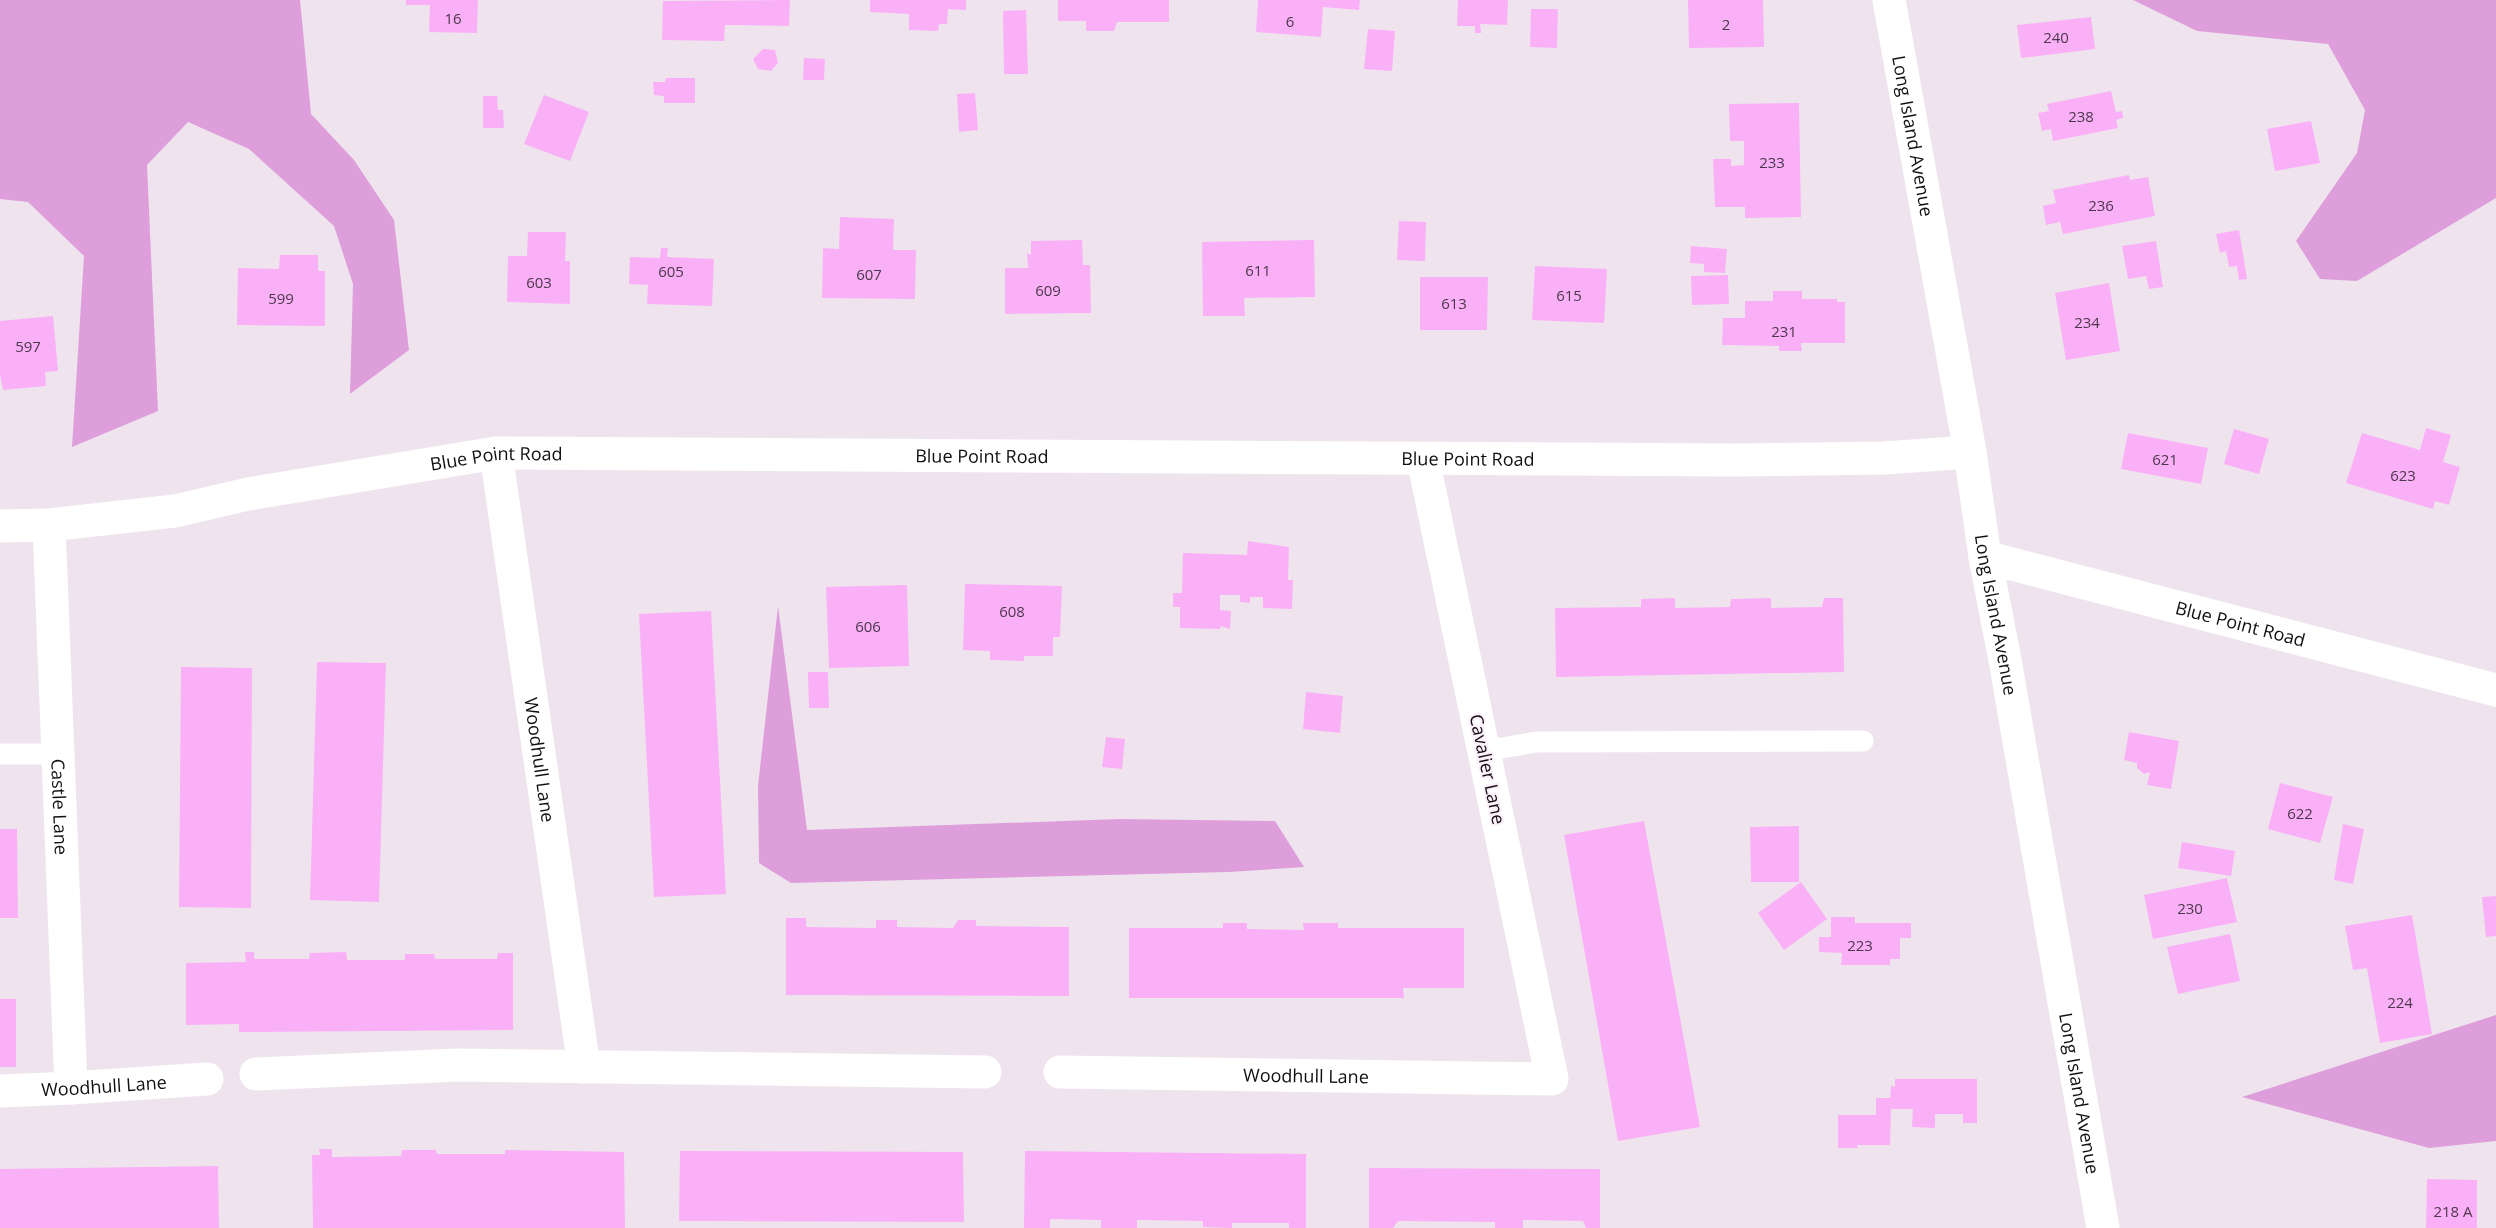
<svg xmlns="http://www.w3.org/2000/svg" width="2496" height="1228" font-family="'Open Sans',sans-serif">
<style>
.green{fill:#de9edb}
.building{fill:#fab0f7}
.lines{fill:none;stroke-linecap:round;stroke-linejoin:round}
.service{stroke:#fff;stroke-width:21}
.minor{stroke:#fff;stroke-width:33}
.tertiary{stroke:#fff;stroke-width:33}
.labels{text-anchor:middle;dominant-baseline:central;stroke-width:4.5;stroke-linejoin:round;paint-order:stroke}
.number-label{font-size:15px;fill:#4c374b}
.street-label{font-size:18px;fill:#120f12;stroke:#fcf1fb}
</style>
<rect width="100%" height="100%" fill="#efe4ee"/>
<!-- green -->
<path class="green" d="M0,0H300L311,114L354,160L394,220L409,350L350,394L353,284L334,226L249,149L188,122L147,165L158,411L72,447L84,256L28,202L0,199Z
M2133,0H2496V198L2357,281L2320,279L2296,241L2357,153L2365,110L2328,44L2197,31Z
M778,606L807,830L1119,819L1275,821L1304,867L1229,872L791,883L759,863L758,786Z
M2496,1015V1141L2429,1148L2242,1097Z"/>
<!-- building -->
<path class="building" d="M406,0H478L477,33L429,32L430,5H406Z
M790,0L789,26L725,25L724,41L662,40L663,1Z
M870,0H966V10L948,9L947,24H939L938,31L909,30V14L870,12Z
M1058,0H1169V22H1117L1114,31H1086V21H1058Z
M1258,0H1360L1359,10L1323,7L1321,37L1256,32Z
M1458,0H1508L1507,25L1480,24L1481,33H1475V26H1457Z
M1688,0H1763L1764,47L1689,48Z
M1531,9H1558L1557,48L1530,47Z
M1026,10L1028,74H1004L1003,11Z
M2091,17L2095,49L2021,58L2017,25Z
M1368,29L1395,31L1392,71L1364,69Z
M763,49L775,50L778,63L771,71L758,69L753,59Z
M804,58L825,59L824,80H803Z
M666,78H695V103H664V96L654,95L653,82H665Z
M2111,91L2116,112L2122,111L2123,118L2116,120L2118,128L2053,141L2051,129L2042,131L2038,113L2049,111L2047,104Z
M975,93L978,130L959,132L957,94Z
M544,95L589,112L570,161L524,144Z
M483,96H497L498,110H503L504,128H483Z
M1799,103L1801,217L1745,218V207H1715L1713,159H1731V166L1744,165V141H1730L1729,104Z
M2311,121L2320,163L2275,171L2267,129Z
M2129,175L2130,180L2148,177L2155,216L2063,234L2060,222L2046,225L2043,206L2056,203L2053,190Z
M840,217L894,219L893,250H916L915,299L822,298L823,248L839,249Z
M1399,221L1426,222L1425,261L1397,260Z
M2239,230L2247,279L2239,280L2237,266L2229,267L2226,251L2220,253L2216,234Z
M528,232H566L565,261H570V304L507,302L508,256H527Z
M1082,240L1083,265H1090L1091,313L1005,314V268H1028L1027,253L1031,255V241Z
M1314,240L1315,297L1244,298L1245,316H1203L1202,242Z
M2156,241L2163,287L2149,289L2146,276L2128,279L2122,246Z
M1691,246L1727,249L1725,273L1704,272V264L1690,263Z
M661,248H668L667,257L714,259L712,306L647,304L648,285L629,284L630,257L660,258Z
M280,255H318V271H325V326L237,325L238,268L279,269Z
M1535,266L1607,269L1604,323L1532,320Z
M1728,275L1729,304L1692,305L1691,276Z
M1420,277H1488L1487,330H1420Z
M2109,283L2120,351L2066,360L2055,293Z
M1773,291H1802V299H1837V302H1845V343H1801L1802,351H1779V346L1722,345L1723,318H1745V301H1773Z
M53,316L58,371L45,372L46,386L3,390L0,374V321Z
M2426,428L2451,435L2443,462L2460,467L2449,505L2435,501L2433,509L2346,483L2362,433L2420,450Z
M2234,429L2269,439L2259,474L2224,464Z
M2128,433L2208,448L2201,484L2121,469Z
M1248,541L1289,547L1288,580H1293L1292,609L1263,608V597H1250V603L1240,602V595H1220V610L1231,611L1230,629L1221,626L1220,629L1180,628V607H1173V593H1182L1183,553L1247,555Z
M965,584L1062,586L1060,637H1053V656H1024V661L990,660V651L963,650Z
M907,585L909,666L829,668L826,587Z
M1675,598V608L1730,607L1731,599L1771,598V608L1822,607L1824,598H1843L1844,672L1556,677L1555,608L1641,607V599Z
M711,611L726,894L654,897L639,614Z
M317,662L386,663L379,902L310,900Z
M181,667L252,668L251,908L179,907Z
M808,672H828L829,708H809Z
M1306,692L1343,696L1340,733L1303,729Z
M2129,732L2179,741L2171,789L2147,785L2150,772L2144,774L2137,768V763L2124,760Z
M1106,737L1125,739L1122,769L1102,767Z
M2280,783L2333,797L2320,843L2268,829Z
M1644,821L1700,1127L1618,1141L1564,835Z
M2343,824L2364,829L2353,884L2334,880Z
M1799,826V882H1751L1750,827Z
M0,829H17L18,918H0Z
M2182,842L2235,851L2231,876L2178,868Z
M2227,878L2237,922L2153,939L2144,895Z
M1801,882L1827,919L1784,950L1758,913Z
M2496,896V936L2486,937L2482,897Z
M2412,915L2432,1034L2380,1043L2367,968L2353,970L2345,926Z
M1831,917H1855V923H1911V938H1900V959H1890V965H1841L1842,953L1819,952V937H1831Z
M786,918H806V927L876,928V920H897V927L953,928L958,920H976V926L1069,927V996L786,995Z
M1223,923H1247V929L1304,930L1303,923H1338V928H1464V988H1403L1404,998H1129V928H1223Z
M2230,934L2240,981L2178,994L2167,947Z
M245,952H254V959H309L310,953L346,952L347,960H405V954H434L435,959H497L498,953H513V1030L239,1032V1024L186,1025V963L246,962Z
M0,999H16V1067H0Z
M1895,1079H1977V1123H1963V1114H1935V1128L1912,1127L1913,1109H1891L1890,1145H1857L1858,1148H1838V1115H1876V1098H1890L1891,1086L1895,1087Z
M319,1149H332V1157L401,1156L402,1150H436L437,1154H505V1150L624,1152L625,1228H313L312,1155H320Z
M680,1151L963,1152L964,1222L679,1221Z
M1025,1151L1306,1154V1228H1289V1223H1232V1228L1203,1227V1221L1137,1220V1228H1101V1220L1050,1219V1228H1024Z
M218,1166L219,1228H0V1169Z
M1369,1168L1600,1169V1228H1586L1583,1221L1523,1220V1228H1495V1222L1398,1221L1393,1228H1369Z
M2427,1179L2477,1180V1228H2426Z"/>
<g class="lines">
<!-- service -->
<path class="service" d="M1484,751L1537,742L1863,741
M0,754H58"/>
<!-- minor -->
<g class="minor">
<path id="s1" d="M496,453L584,1067"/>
<path id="s2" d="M49,525L71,1088"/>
<path id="s3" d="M1060,1072L1552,1079L1423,459"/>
<path d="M256,1074L458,1065L985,1072"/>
<path id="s4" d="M0,1091L71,1088L207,1079"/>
</g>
<!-- tertiary -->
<g class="tertiary">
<path id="s5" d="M1889,0L1970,452L1985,557L2005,660L2103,1228"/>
<path id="s6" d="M0,526L49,525L175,511L248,494L496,453L1733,460L1884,458L1970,452"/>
<path id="s7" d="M1985,557L2496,690"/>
</g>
</g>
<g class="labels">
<!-- number labels -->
<g class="number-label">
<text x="453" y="18">16</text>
<text x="1290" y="21">6</text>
<text x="1726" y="24">2</text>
<text x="2056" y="37">240</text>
<text x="2081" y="116">238</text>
<text x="1772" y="162">233</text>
<text x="2101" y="205">236</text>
<text x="1258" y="270">611</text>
<text x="671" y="271">605</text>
<text x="869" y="274">607</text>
<text x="539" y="282">603</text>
<text x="1048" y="290">609</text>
<text x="1569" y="295">615</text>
<text x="281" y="298">599</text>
<text x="1454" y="303">613</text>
<text x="2087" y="322">234</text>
<text x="1784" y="331">231</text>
<text x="28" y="346">597</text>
<text x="2165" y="459">621</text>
<text x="2403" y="475">623</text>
<text x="1012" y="611">608</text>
<text x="868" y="626">606</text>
<text x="2300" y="813">622</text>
<text x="2190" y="908">230</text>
<text x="1860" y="945">223</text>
<text x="2400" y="1002">224</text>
<text x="2453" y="1211">218 A</text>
</g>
<!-- street labels -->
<g class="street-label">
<text stroke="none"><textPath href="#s5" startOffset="138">Long Island Avenue</textPath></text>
<text stroke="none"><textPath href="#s6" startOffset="988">Blue Point Road</textPath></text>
<text stroke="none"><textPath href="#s6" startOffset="502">Blue Point Road</textPath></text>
<text stroke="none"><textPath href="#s6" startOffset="1474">Blue Point Road</textPath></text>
<text stroke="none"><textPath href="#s5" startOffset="624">Long Island Avenue</textPath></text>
<text stroke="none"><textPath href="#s7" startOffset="264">Blue Point Road</textPath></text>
<text stroke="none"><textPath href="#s1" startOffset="310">Woodhull Lane</textPath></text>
<text transform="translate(1488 769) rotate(78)">Cavalier Lane</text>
<text stroke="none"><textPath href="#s2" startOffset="282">Castle Lane</textPath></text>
<text stroke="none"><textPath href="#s3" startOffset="246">Woodhull Lane</textPath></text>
<text stroke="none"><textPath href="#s4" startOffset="104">Woodhull Lane</textPath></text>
<text stroke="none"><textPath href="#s5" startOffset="1110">Long Island Avenue</textPath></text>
</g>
</g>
</svg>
